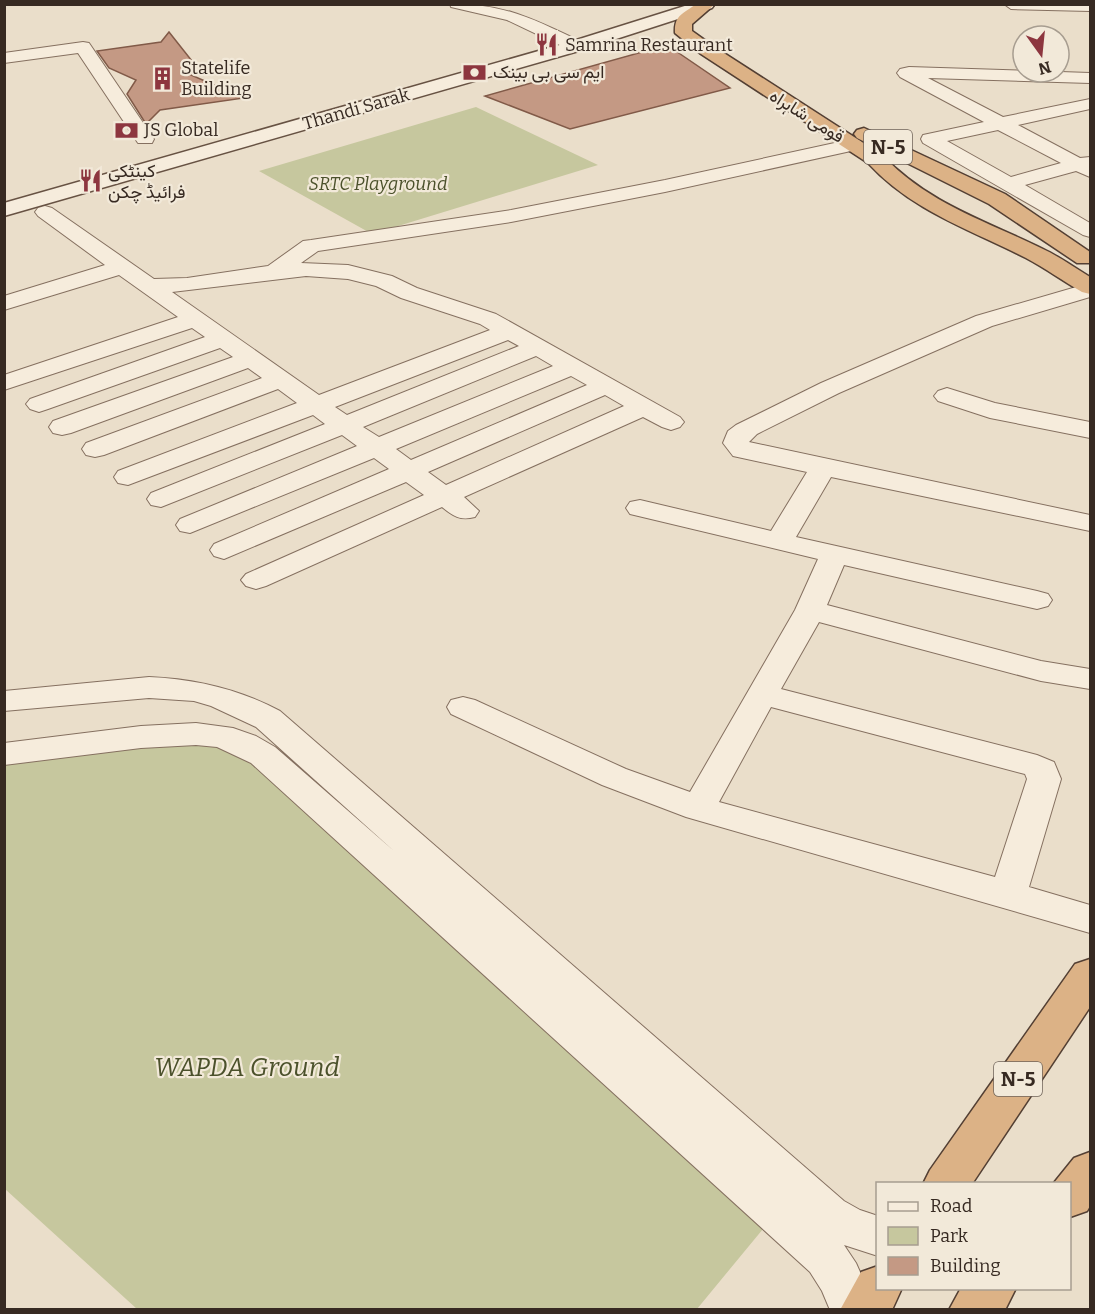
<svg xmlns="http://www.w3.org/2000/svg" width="1095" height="1314" font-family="Bitter,Vazirmatn,serif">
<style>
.green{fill:#c6c79e}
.building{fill:#c49984;stroke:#815a48;stroke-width:1.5}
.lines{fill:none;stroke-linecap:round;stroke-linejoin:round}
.minor-casing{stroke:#857060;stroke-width:2}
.secondary-casing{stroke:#675243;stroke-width:3}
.trunk-casing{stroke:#533f33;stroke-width:3}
.minor{fill:#f6ecdc;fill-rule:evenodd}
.secondary{fill:#f6ecdc;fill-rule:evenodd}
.trunk{fill:#dcb286;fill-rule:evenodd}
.labels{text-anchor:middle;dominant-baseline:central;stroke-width:4.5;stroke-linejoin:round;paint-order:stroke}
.far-poi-label{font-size:18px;fill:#372a22;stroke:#f2e9d9;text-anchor:start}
.far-street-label{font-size:18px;fill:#372a22;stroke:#f2e9d9}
.far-park-label{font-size:18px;font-style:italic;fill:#4b512b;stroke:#f2e9d9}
.shield{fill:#f2e9d9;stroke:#6f6359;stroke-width:1.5}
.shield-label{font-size:20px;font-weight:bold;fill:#372a22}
.near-park-label{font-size:26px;font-style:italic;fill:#4b512b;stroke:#f2e9d9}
</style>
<rect width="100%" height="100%" fill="#eadeca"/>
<!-- green -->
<path class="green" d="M476,107L598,165L372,234L259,171Z
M247,733L767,1224L697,1309H137L5,1189L4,760Z"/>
<!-- building -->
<path class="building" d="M169,32L192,61L184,72L244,98L160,110L146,124L127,94L136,80L109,68L97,51L161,42Z
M667,45L730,88L570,129L485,96Z"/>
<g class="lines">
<defs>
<path id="minor" d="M450,4C507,4 532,19 582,42L584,46L576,51L570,50L507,20L451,7Z
M1004,4H1090V11L1011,9Z
M83,42L89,43L154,139L152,143H138L78,53L4,63V53Z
M909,67L1090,73V83L928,78L1003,117L1090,99V109L1018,125L1080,158L1090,157V177L1076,171L1025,185L1090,223V237L1083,235L923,143L921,139L923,135L984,122L900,77L897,73L900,69ZM998,130L1061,163L1011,177L947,141Z
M853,139L860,141L863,145L860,149L665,192L511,222L318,251L301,263L348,265L392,276L417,288L496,314L680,417L684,422L680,427L671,430L662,427L643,417L464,497L479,511L475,517C460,521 453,516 442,507L266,586L256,589L246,586L241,580L246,574L424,495L406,482L224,559L214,556L210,550L214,544L389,469L374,458L190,533L180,531L176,525L180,519L357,446L342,435L161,507L151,505L147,499L151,493L325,424L313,415L128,485L118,483L114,477L118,471L297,403L278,389L104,455L95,457L86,455L82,449L86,443L262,378L248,368L71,433L62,435L53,433L49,427L53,421L233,357L220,348L48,409L39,412L30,409L26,404L30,399L205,337L192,328L4,390V375L178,317L119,275L4,310V296L105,265L38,216L35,212L38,208L45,206L52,208L154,279L187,278L268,266L303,241L311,240L511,210L665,180ZM306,276L348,279L376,286L401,298L480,324L490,330L319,395L172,292ZM508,340L519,346L347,415L335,407ZM536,356L553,366L379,437L363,427ZM571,376L587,385L411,460L396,449ZM605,395L624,406L446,485L428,472Z
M1090,283V297L992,326L839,393L757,434L749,442L1090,515V531L831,477L796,537L1037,591L1048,594L1052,600L1048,606L1037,609L844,565L827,605L1041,661L1090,669V689L1041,681L819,622L781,689L1037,755L1054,762L1061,779L1029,887L1090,905V933L686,817L602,785L451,714L447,707L451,700L463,697L475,700L626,769L690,792L795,610L818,559L630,514L626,508L630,502L640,500L771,531L807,472L733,456L723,443L728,431L736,425L821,383L976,316ZM771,707L1025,774L1027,779L995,877L719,802Z
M947,388L995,403L1090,422V438L990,418L938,401L934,396L938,391Z
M149,677C195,679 239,689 280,711L844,1201L860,1210L878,1216V1256L844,1245L856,1263L877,1310H830L822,1291L810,1272L251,763L217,747L196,745L141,748L4,765V743L141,726L196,723L233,728L256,736L275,747L394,851L256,727L211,706L194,701L149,698L4,711V691Z"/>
<path id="secondary" d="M691,4L714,5L712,8L582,50L4,216V203L570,42Z"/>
<path id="trunk" d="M696,4H715L692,24V31L713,46L882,155C929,204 984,220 1043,249C1060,257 1075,268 1090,277V294L1082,292C1063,281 1045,268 1026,258C969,229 912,211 868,163L701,54L675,33C674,15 683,14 696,4Z
M864,128L1005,194L1090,252V263H1077L989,204L857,138L854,134L857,130Z
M1090,959V1007L972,1184H923L930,1170L1075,964Z
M1090,1152V1206L1087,1211L1070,1217V1184H1053L1074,1158Z
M878,1266V1288H902L892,1310H840L861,1272Z
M961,1288H1016L1005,1310H949Z"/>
</defs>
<!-- minor casing -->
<use href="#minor" class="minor-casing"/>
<!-- secondary casing -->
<use href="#secondary" class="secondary-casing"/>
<!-- trunk casing -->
<use href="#trunk" class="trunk-casing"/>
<!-- minor -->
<use href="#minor" class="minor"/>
<!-- secondary -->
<use href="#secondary" class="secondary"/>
<!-- trunk -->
<use href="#trunk" class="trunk"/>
</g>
<!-- icons -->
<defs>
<symbol id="restaurant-bare" viewBox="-9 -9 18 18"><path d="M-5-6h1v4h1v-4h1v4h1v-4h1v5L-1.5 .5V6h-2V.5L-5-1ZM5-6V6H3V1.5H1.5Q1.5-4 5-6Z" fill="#8d363f" stroke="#f2e9d9" stroke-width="2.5" paint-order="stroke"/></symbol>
<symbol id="bank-bare" viewBox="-9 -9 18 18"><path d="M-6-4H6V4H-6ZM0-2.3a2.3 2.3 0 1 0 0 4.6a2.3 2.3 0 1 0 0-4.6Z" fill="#8d363f" stroke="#f2e9d9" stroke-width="2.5" paint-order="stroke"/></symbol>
<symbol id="building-bare" viewBox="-9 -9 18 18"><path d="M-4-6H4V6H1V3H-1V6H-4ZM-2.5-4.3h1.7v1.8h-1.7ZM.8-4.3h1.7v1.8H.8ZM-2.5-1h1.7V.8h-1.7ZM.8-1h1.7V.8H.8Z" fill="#8d363f" stroke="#f2e9d9" stroke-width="2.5" paint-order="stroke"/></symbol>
</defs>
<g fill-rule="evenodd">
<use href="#restaurant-bare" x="530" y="28" width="33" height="33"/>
<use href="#bank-bare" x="458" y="56" width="33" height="33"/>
<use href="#building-bare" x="146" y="62" width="33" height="33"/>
<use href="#bank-bare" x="110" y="114" width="33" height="33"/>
<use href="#restaurant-bare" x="74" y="164" width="33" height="33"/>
</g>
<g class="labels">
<!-- far-poi labels -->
<g class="far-poi-label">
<text x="565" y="45">Samrina Restaurant</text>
<text x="181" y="68">Statelife<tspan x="181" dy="21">Building</tspan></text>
<text x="493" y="72">ایم سی بی بینک</text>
<text x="144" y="130">JS Global</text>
<text x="108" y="171">کینٹکی<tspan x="108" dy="21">فرائیڈ چکن</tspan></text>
</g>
<!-- far-street labels -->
<g class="far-street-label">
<text transform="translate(356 109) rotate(-16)">Thandi Sarak</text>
<text transform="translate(807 116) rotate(32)">قومی شاہراہ</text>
</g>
<!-- far-park labels -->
<g class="far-park-label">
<text x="378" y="184">SRTC Playground</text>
</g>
<!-- shield labels -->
<g class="shield">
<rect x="864" y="130" width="48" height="34" rx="4.5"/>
<rect x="994" y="1062" width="48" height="34" rx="4.5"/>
</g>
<g class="shield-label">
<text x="888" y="147">N-5</text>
<text x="1018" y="1079">N-5</text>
</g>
<!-- near-park labels -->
<g class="near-park-label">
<text x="247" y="1067">WAPDA Ground</text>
</g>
</g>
<!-- border -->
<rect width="1095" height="1314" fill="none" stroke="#372a22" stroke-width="12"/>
<!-- legend -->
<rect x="876" y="1182" width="195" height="108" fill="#f2e9d9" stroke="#a79d90" stroke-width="1.5"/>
<rect x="888" y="1202" width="30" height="9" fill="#f6ecdc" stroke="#a79d90" stroke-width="1.5"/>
<text x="930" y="1212" font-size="18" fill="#372a22">Road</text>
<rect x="888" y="1227" width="30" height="18" fill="#c6c79e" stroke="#a79d90" stroke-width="1.5"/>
<text x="930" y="1242" font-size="18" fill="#372a22">Park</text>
<rect x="888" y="1257" width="30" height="18" fill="#c49984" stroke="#a79d90" stroke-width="1.5"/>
<text x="930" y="1272" font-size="18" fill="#372a22">Building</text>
<!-- north arrow -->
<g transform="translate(1041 54) rotate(165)"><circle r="28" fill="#f2e9d9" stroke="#a79d90" stroke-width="1.5"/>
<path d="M0-4.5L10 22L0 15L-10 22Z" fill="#8d363f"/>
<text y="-9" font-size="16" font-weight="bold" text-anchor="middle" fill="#372a22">N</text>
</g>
</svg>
